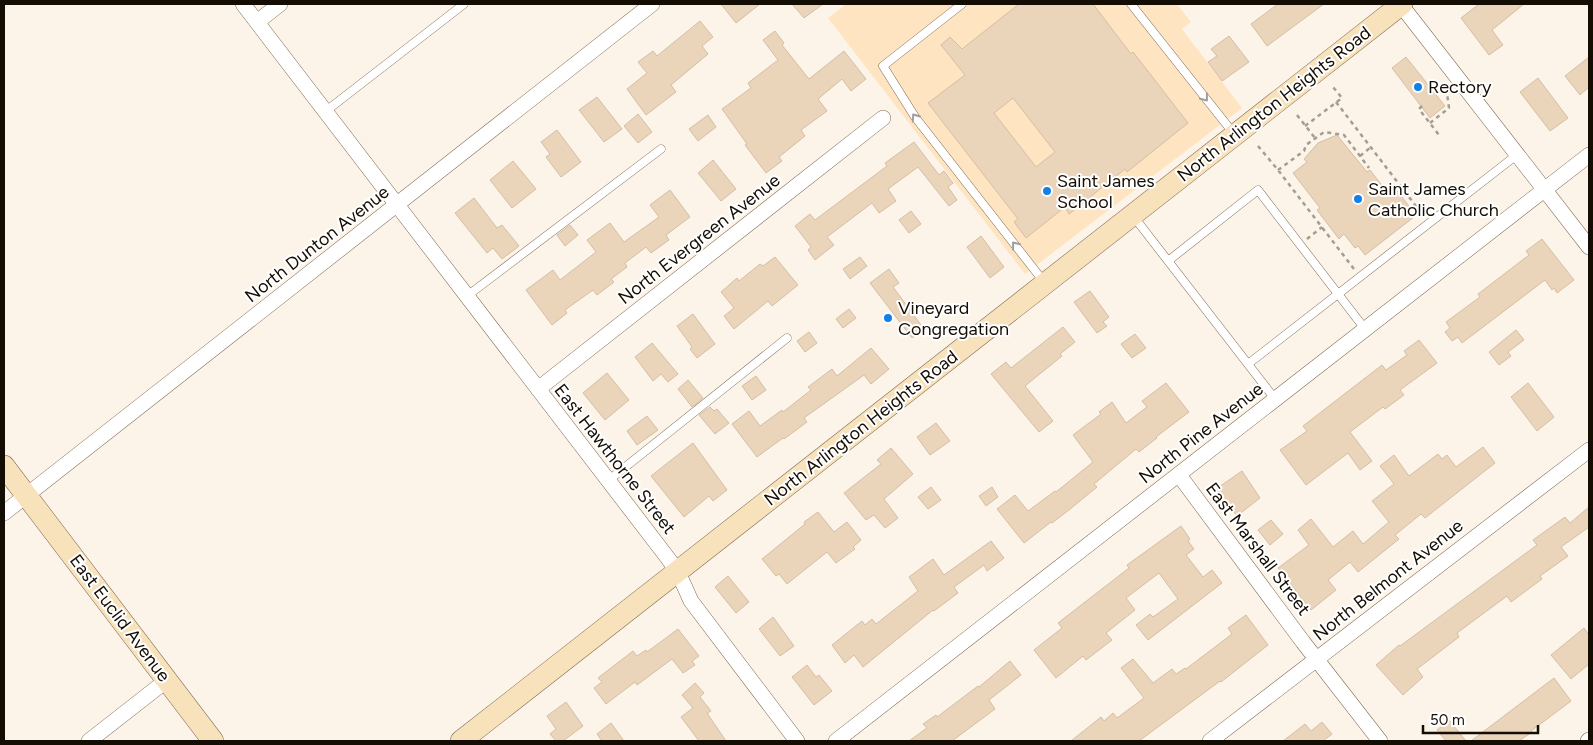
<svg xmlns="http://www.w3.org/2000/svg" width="1593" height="745" font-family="Figtree,sans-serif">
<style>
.built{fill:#ffe4c2}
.building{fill:#ebd5ba;stroke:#d4bea4;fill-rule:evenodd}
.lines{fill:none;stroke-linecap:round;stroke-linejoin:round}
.lane-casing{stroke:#7e6a52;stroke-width:9}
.street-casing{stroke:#7e6a52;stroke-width:16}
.secondary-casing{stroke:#7e6a52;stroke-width:22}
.path{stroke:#a59c92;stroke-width:2.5;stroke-dasharray:4 4;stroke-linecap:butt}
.lane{stroke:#fff;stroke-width:8}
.street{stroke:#fff;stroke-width:15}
.secondary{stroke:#f8e2bc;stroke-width:21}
.oneway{stroke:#a19e9b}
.poi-dot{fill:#1280e7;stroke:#fff;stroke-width:2}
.labels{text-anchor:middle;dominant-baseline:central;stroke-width:4;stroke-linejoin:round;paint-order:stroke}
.poi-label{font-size:18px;fill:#140d04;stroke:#fff;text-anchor:start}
.street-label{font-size:18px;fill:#140d04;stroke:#fff}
</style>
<rect width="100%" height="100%" fill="#fdf4e9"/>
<!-- built -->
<path class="built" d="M846,4H1177L1191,22L1182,29L1242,108L1025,274L828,18Z"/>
<!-- building -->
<path class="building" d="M721,4H760L736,23Z
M792,4H823L804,18Z
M1019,4H1093L1131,54L1133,52L1188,123L1127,172L1125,169L1069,214L1065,207L1026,238L1014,222L1018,219L928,103L965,75L941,45L950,37L962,49ZM1013,98L1055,152L1036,167L994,113Z
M1278,4H1324L1267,46L1251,24Z
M1479,4H1524L1492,30L1503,45L1489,55L1461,18Z
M700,21L713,37L702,46L708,54L671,85L676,92L646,115L627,89L647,73L638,62L653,51L657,56Z
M775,31L784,43L782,45L809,79L844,51L866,79L851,91L842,79L818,99L827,111L801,130L805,136L779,157L782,161L766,173L745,145L747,144L722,109L751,88L748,83L778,60L763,40Z
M1229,36L1249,62L1222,81L1208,62L1217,56L1211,49Z
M1406,57L1445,106L1430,118L1392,68Z
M1589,57V87L1580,95L1565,76Z
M1538,78L1568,118L1550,131L1520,92Z
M597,97L622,129L604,142L579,110Z
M638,114L652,132L638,143L624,126Z
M708,115L716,127L698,141L689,129Z
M557,130L581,162L561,177L546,157L550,154L541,142Z
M1337,135L1367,172L1370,170L1387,192L1394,187L1409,206L1407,208L1414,217L1365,255L1358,246L1355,248L1344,234L1339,239L1317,210L1320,208L1293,173L1307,162L1304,159L1318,143Z
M914,142L939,175L944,171L953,183L948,187L957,200L949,206L918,167L888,189L896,201L879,213L872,203L827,237L834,245L815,260L808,250L811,247L795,226L810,214L815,220L887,166L885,163Z
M713,160L736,189L721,201L698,173Z
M513,161L536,189L512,208L490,180Z
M670,190L690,217L666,235L669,240L651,253L646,247L625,263L627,267L611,279L614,282L597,295L593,290L565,310L567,313L552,325L526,290L553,270L560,280L596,252L587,240L610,223L624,242L659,217L650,205Z
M474,198L497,228L502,225L519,246L502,259L493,248L487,253L455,213Z
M911,211L921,224L909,233L899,220Z
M570,225L578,235L565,246L557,235Z
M981,236L1004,267L990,278L967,247Z
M1542,239L1574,280L1557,293L1554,288L1552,290L1545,280L1462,343L1458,337L1452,341L1445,332L1450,328L1446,322L1480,297L1478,294L1529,255L1526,251Z
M775,257L798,285L772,306L768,301L734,329L724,316L734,308L721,292L737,278L739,281L760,264L763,266Z
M860,257L867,266L850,279L843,269Z
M889,269L899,283L893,287L924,329L912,338L870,283Z
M1090,291L1109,317L1103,322L1107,326L1097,333L1074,302Z
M849,309L856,318L843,328L836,319Z
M693,314L715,344L697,358L690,349L692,347L677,326Z
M1063,327L1075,342L1060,354L1062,356L1025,386L1053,421L1039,432L991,374L1006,362L1011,368Z
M1516,330L1524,340L1508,352L1511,356L1499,365L1489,352Z
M809,332L817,343L805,352L797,341Z
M1135,334L1146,348L1132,358L1121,344Z
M1419,340L1437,363L1400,390L1404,395L1385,409L1383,407L1350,432L1372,461L1360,470L1348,453L1306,485L1280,450L1307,431L1303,426L1382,365L1386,370L1407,355L1404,351Z
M652,343L678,374L668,382L661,374L653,381L635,357Z
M871,348L889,369L871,384L864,375L804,418L807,422L784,439L783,438L757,457L732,424L749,411L760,426L782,410L783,412L811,390L808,387L832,369L837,376Z
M607,373L629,400L605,420L583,393Z
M756,376L766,390L752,400L742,386Z
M688,380L703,398L692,407L678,389Z
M1166,383L1189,412L1156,437L1157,438L1139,452L1136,449L1094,484L1097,487L1069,510L1052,523L1051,522L1024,543L997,509L1015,495L1028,511L1055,491L1056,492L1093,462L1073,435L1101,414L1099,412L1112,402L1126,423L1147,407L1142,401Z
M1528,383L1554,417L1537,431L1511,397Z
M710,407L714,411L717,409L729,423L715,434L699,415Z
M647,416L658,430L637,445L627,431Z
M936,423L950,441L930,455L917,437Z
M693,443L727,490L713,501L709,496L684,517L651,476Z
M1483,447L1495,463L1425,518L1421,514L1395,535L1399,539L1358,572L1350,562L1328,580L1336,590L1311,610L1278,568L1309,545L1298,530L1311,519L1333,547L1353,531L1363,544L1389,522L1372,501L1394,484L1380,466L1394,455L1409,476L1438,454L1442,459L1447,455L1456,467Z
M891,448L913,474L884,499L898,518L885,528L874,515L866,520L844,493L881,464L877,460Z
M1242,471L1260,498L1237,516L1216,489Z
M931,487L941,500L928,509L918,497Z
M992,487L998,497L986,506L979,496Z
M1589,507V527L1561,547L1568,556L1540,576L1542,579L1511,602L1507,596L1457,633L1459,637L1417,669L1423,677L1403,695L1376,665L1399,645L1400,646L1537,545L1533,540L1565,517L1570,523Z
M818,512L834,532L847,522L861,540L853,547L855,549L836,563L827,552L787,584L779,574L776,576L762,559L805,524L804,522Z
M1271,520L1283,534L1270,545L1258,530Z
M1181,526L1190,539L1188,541L1194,549L1186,555L1203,577L1212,570L1222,583L1148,640L1136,625L1150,614L1153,617L1178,599L1159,573L1126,598L1135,610L1106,633L1112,640L1086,660L1083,656L1056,678L1034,650L1062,628L1058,623L1129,568L1127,565Z
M991,541L1004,558L987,571L984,565L954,587L958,593L934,611L933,610L863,667L854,655L845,663L832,645L862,621L865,625L872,619L876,624L918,591L909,577L933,559L944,575Z
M728,576L749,602L736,613L715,587Z
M1246,615L1268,645L1221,682L1220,681L1139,741H1071L1101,717L1104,721L1113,713L1117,718L1144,698L1121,668L1133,659L1153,683L1172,669L1176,674L1185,668L1186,669L1232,634L1228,628Z
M773,617L794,646L780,656L759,629Z
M1584,628L1589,635V664L1571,679L1551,655Z
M678,629L699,656L692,661L695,665L683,673L672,659L637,685L635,682L606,704L594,688L602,682L598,678L633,651L637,656L646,650L647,652Z
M1010,661L1021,675L989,700L995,709L952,741H909L927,728L923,724L936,715L937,717L978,686L979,687Z
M807,665L816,677L819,675L832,691L814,705L792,677Z
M1554,678L1571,701L1531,731L1532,732L1519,741H1471Z
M695,683L704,693L700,697L711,711L707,713L726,741H699L681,717L693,708L682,695Z
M566,702L583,726L563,741H556L550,734L556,729L547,716Z
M1449,720L1466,741H1446L1437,730Z
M1322,722L1332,734L1323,741H1283L1305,724L1311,731Z
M611,723L624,741H602L597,734Z"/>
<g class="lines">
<defs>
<path id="lane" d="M962,4L883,66L915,117L1044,282
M1131,4L1234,134
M326,111L464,4
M1134,217L1275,399
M1168,261L1258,190L1365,329
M467,296L661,149
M1248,364L1518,154
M609,480L787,338"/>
<path id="street" d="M243,4L667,557L678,572L691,601L797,741
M1401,5L1589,247
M257,22L280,4
M538,389L883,118
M1179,475L1303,642L1380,741
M4,513L652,4
M89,741L167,680
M836,741L1589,155
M1210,741L1589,450
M1588,741L1589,740"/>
<path id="secondary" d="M4,466L213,741
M461,741L1402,4"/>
</defs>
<!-- lane casing -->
<use href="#lane" class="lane-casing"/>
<!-- street casing -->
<use href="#street" class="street-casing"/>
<!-- secondary casing -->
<use href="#secondary" class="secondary-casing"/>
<!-- path -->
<path class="path" d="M1336,102L1422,214
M1422,106L1419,109L1439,135
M1297,115L1315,138
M1430,123L1449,108L1447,93
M1305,126L1342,98L1333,87
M1258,146L1278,170L1354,269
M1360,156L1371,147
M1278,170L1304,151L1306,145L1324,132L1344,135L1369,168
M1307,239L1322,227"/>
<!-- lane -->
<use href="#lane" class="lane"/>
<!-- street -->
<use href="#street" class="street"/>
<!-- secondary -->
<use href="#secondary" class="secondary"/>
</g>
<!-- one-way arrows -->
<defs><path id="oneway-chevron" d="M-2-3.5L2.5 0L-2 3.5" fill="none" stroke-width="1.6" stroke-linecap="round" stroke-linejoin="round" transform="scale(1.25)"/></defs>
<g class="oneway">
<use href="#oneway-chevron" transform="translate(1205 98) rotate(52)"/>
<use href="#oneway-chevron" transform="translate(915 117) rotate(-125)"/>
<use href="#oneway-chevron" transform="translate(1015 245) rotate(-128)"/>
</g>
<!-- markers -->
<g class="poi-dot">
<circle cx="1418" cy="87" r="5"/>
<circle cx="1047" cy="191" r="5"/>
<circle cx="1358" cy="199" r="5"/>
<circle cx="888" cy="318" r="5"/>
</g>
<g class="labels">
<!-- poi labels -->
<g class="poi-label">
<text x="1428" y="87">Rectory</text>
<text x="1057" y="181">Saint James<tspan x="1057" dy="21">School</tspan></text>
<text x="1368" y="189">Saint James<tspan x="1368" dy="21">Catholic Church</tspan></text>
<text x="898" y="308">Vineyard<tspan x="898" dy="21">Congregation</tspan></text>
</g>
<!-- street labels -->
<g class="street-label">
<text transform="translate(1274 104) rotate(-38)">North Arlington Heights Road</text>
<text transform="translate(699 239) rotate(-38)">North Evergreen Avenue</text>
<text transform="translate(317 244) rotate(-38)">North Dunton Avenue</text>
<text transform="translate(861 428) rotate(-38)">North Arlington Heights Road</text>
<text transform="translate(1201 433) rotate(-38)">North Pine Avenue</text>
<text transform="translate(615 459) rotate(52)">East Hawthorne Street</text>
<text transform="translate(1258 549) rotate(53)">East Marshall Street</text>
<text transform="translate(1388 580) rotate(-38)">North Belmont Avenue</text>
<text transform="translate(120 618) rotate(53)">East Euclid Avenue</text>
</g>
</g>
<!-- border -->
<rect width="1593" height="745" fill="none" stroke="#140d04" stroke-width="10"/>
<!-- scale -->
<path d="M1423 725v8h115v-8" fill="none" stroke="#140d04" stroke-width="2.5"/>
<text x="1430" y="725" font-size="15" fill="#140d04" stroke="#ffffff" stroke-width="4" paint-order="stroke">50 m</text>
</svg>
